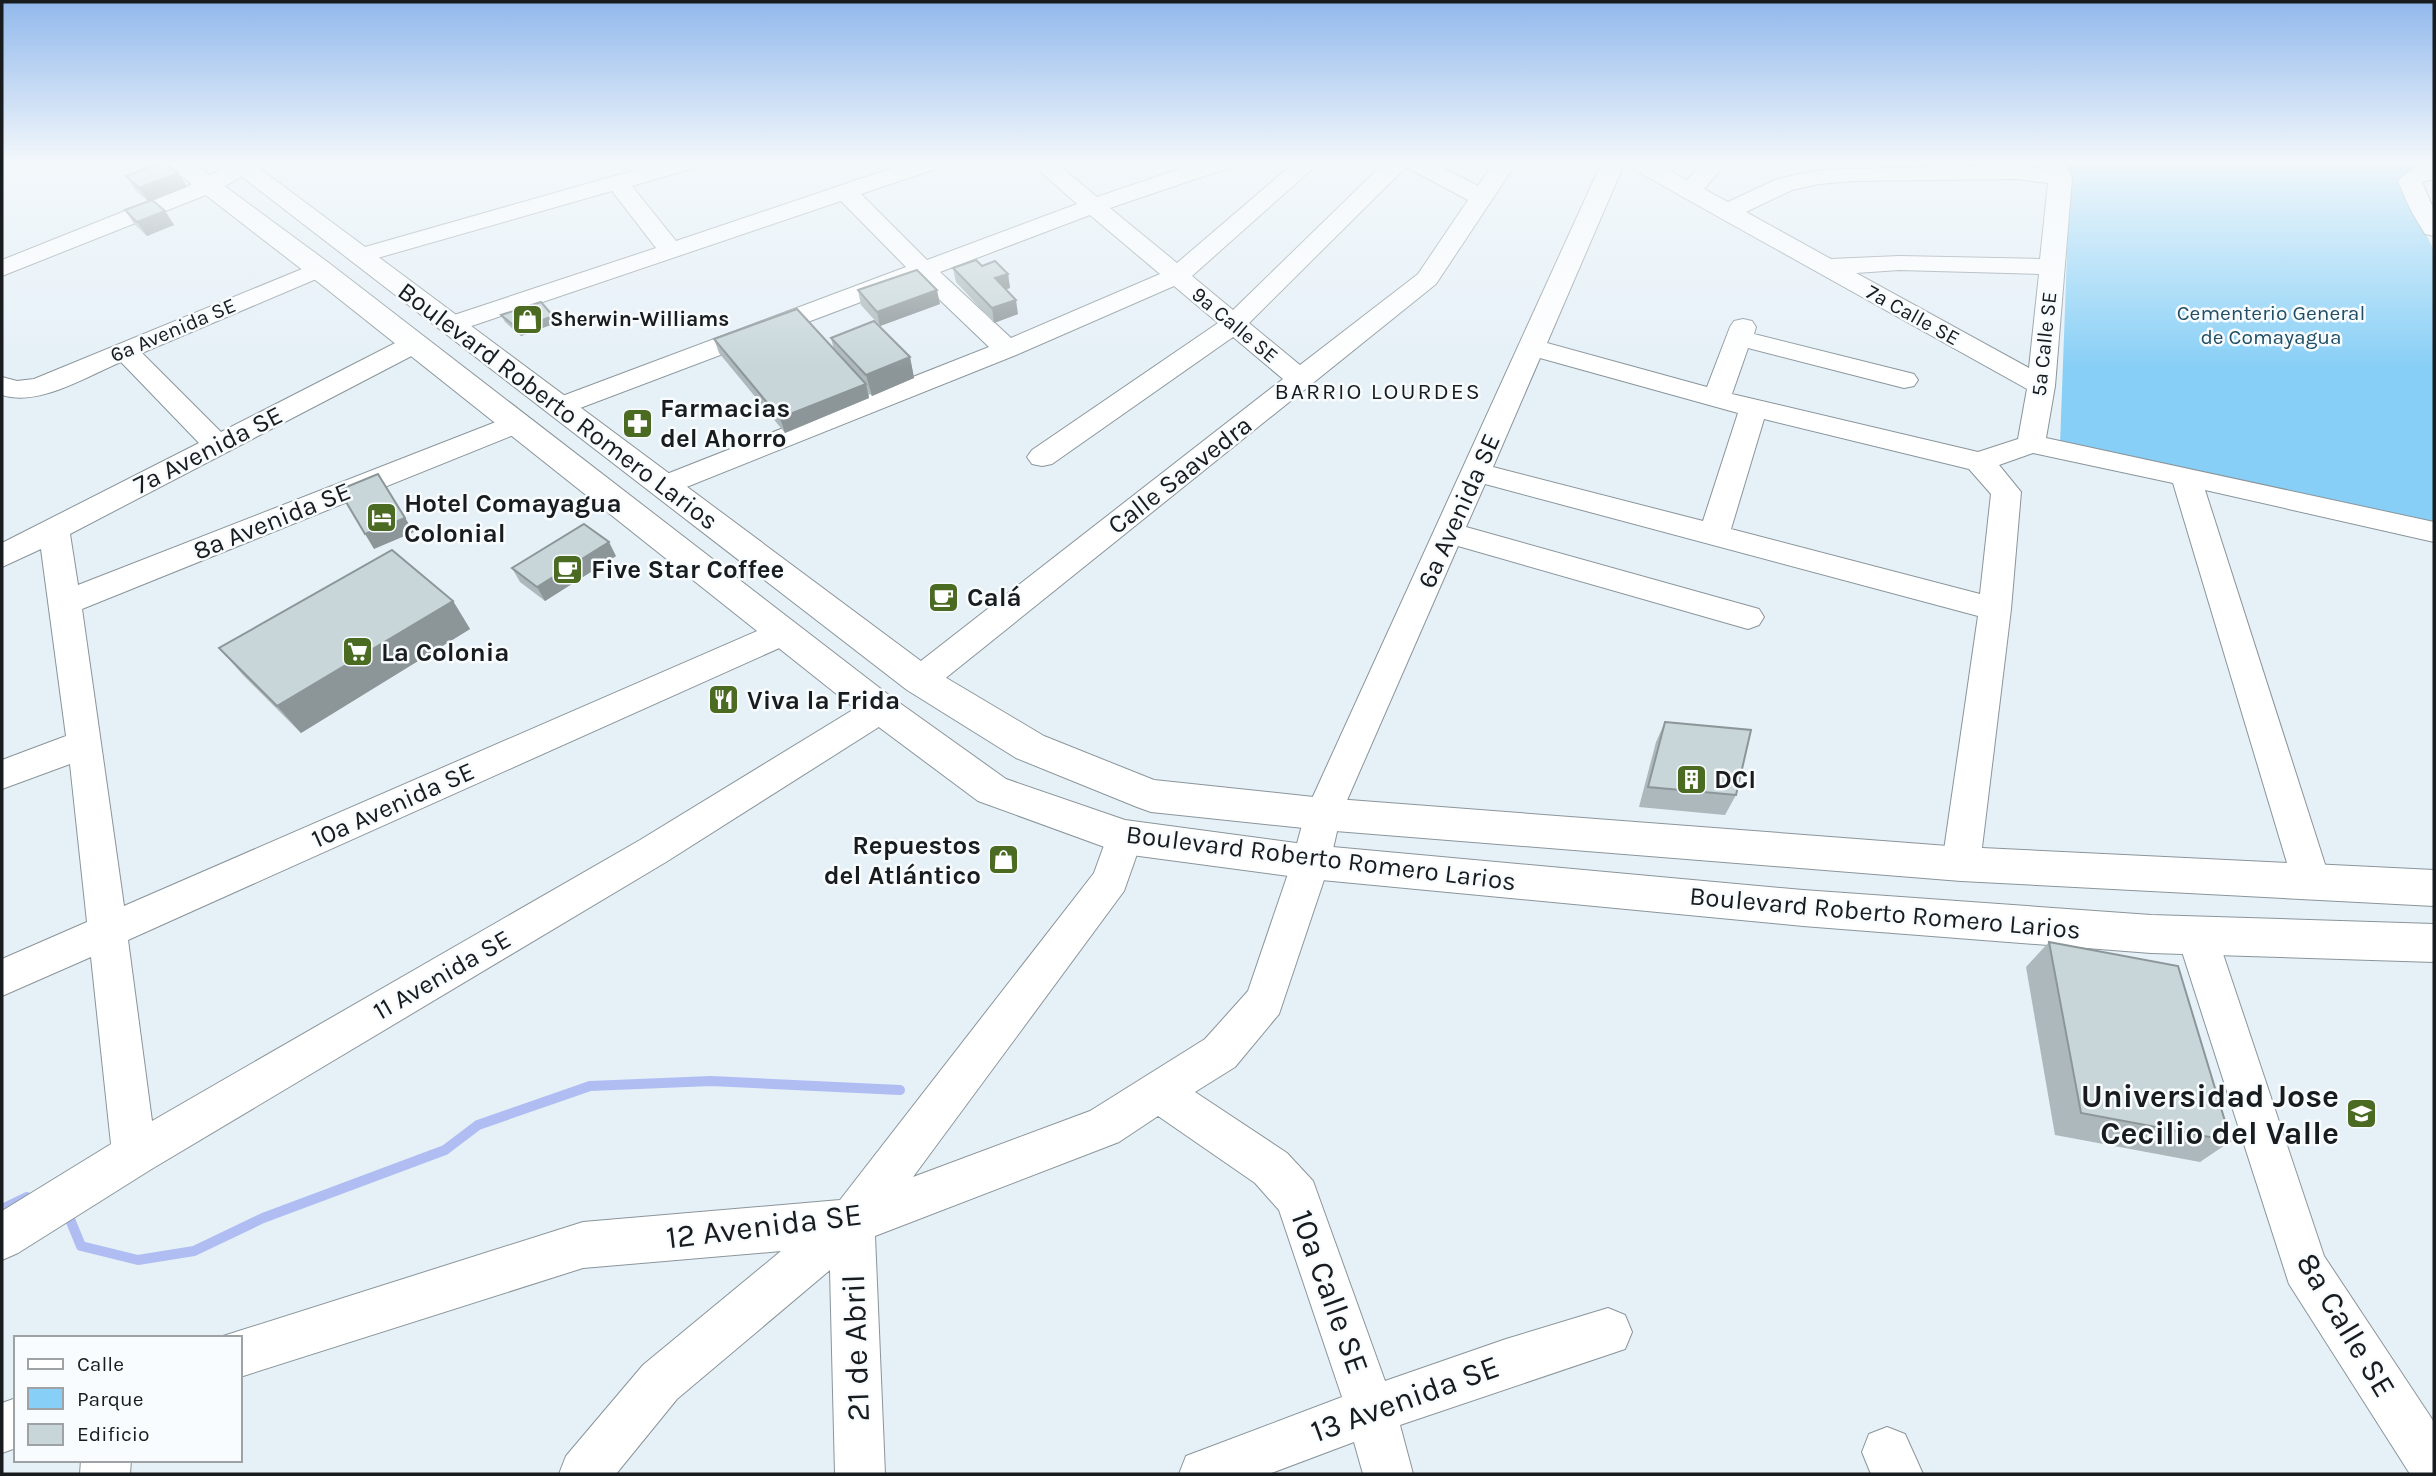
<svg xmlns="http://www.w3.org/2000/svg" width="2436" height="1476" font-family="Karla,sans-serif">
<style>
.green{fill:#87cff6}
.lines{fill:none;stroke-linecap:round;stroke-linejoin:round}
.stream{stroke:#b0bdf3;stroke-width:10}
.minor-casing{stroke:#8a959b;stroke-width:2}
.major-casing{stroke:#8a959b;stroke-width:2}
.minor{fill:#fff;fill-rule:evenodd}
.major{fill:#fff;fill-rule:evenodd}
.wall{fill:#acb8bb}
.shaded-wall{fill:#8c9698}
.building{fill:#c8d6d9;stroke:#8c9698;stroke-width:2}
.labels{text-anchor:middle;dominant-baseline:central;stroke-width:5;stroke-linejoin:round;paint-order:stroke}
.far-park-label{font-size:21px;fill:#1f4e65;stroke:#f8fcff}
.far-street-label{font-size:21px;fill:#181c1e;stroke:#f8fcff}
.far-poi-label{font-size:21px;font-weight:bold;fill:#181c1e;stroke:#f8fcff;text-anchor:start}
.far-neighbourhood-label{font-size:23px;letter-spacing:2px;fill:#181c1e;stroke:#f8fcff}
.street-label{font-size:26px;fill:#181c1e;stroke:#f8fcff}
.poi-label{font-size:26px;font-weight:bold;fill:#181c1e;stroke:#f8fcff;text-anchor:start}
.near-poi-label{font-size:32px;font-weight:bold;fill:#181c1e;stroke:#f8fcff;text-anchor:end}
.near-street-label{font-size:32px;fill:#181c1e;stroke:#f8fcff}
</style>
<rect width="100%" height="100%" fill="#e5f0f7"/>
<!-- green -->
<path class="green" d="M2061,162H2422L2398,179L2434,250V527L2060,445L2070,172Z"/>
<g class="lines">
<!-- stream -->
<path class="stream" d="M2,1209L27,1197
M67,1212L81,1246L138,1260L194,1251L263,1218L445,1150L478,1125L590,1086L711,1081L900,1090"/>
<defs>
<path id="minor" d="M234,162H262L259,167L216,191L2,276V260L200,181Z
M663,162H700L697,167L632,186L676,241L910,162H944L941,167L861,194L927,260L1077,204L1030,162H1055L1097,197L1200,162H1234L1231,167L1110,208L1177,263L1295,162H1320L1192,276L1233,310L1385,162H1432L1478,186L1494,162H1517L1436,284L932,689L920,693L908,689L903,680L908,671L1283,379L1233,337L1052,464L1042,466L1032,464L1027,457L1032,450L1218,323L1174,286L1016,355L664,496L654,493L649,486L654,479L989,347L919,280L559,416L549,413L545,407L549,401L906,267L841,201L451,333L442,331L438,325L442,319L656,248L612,191L360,263L351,261L348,256L351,251ZM1406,167L1468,200L1418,274L1300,365L1249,323ZM1090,215L1160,274L1011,338L940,272Z
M1602,162H1625L1547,343L1707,387L1730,327L1734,321L1743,319L1752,321L1756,327L1754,334L1914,374L1918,380L1914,386L1904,388L1748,348L1732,394L1978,452L2018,439L2027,389L1681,196L1630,167L1627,162H1655L1687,180L1703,162H1727L1704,189L1728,202L1777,179L1819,170L2016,165L2044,169L2041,162H2064L2072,178L2055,386L2046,438L2434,522V542L2205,490L2331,883L2325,894L2312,899L2299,894L2293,883L2173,483L2033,453L1999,465L2021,492L2011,609L1980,864L1974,875L1961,880L1948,875L1942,864L1978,616L1485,484L1466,527L1759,609L1764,617L1759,625L1748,629L1458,546L1341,814L1330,862L1279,1014L1235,1067L1195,1092L1287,1153L1313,1181L1385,1381L1506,1339L1608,1308L1625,1315L1632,1332L1625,1349L1400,1425L1413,1474H1363L1354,1442L1269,1474H1179L1186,1456L1342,1397L1279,1210L1255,1183L1158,1116L1119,1142L875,1236L885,1474H835L830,1270L677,1399L616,1474H559L566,1456L643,1365L781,1251L583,1268L240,1377V1338L223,1336L583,1222L840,1200L1094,873L1111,826L1124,822L1137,826L1143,837L1124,891L913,1177L1090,1111L1205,1039L1248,991L1292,862L1305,814ZM2016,179L2048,183L2040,259L1899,256L1831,259L1746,212L1792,190L1819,184L1854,181ZM1899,270L2039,274L2029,368L1856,273ZM1540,358L1738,413L1703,521L1493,467ZM1764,419L1969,469L1991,494L1980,594L1731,529Z
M2434,165V179L2422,182L2434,210V236L2425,234C2414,217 2405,200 2398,180L2414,168Z
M319,262L328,264L331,269L328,274L142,353L221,432L405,338L414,336L423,338L427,344L423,350L70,534L78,585L506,418L516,415L526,418L530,424L526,430L82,609L124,906L771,625L783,621L795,625L799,633L795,641L128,940L152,1121L640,840L869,700L881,696L893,700L898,709L893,718L666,862L150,1170L18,1253L2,1260V1211L111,1144L91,957L2,996V959L87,922L70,764L2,789V760L66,736L41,549L2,567V543L199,443L121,362C87,376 39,407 2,395V377L17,381L34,379Z
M2197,919L2211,924L2217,936L2324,1256L2434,1422V1474H2410L2289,1284L2177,936L2183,924Z
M16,1398V1448L2,1453V1403Z
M1887,1427L1905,1434L1923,1474H1871L1862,1452L1869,1434Z
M81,1460H131L130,1474H80Z"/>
<path id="major" d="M163,162H192L329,263L894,699L1006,779L1125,820L1311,845L1803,890L2151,915L2434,924V962L2151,953L1803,926L1311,879L1124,854L1110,849L978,801L868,719L309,275Z
M223,162H251L933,670L1044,736L1154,780L1323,798L1961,847L2434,870V906L1961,881L1323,830L1151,812L1137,807L1016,758L907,690Z"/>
</defs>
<!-- minor casing -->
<use href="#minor" class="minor-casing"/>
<!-- major casing -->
<use href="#major" class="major-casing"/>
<!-- minor -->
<use href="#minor" class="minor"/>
<!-- major -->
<use href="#major" class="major"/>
</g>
<!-- wall -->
<path class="wall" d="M178,173L187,187L149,202L135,190L126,176Z
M125,210L165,211L174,225L147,236L134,224Z
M982,266L1008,274L1010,288L1006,289L1018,314L994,323L956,282L953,268Z
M858,290L940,304L880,326L861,305Z
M501,315L553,316L556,323L521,336L505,322Z
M831,338L910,357L914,378L872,396L868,392L869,398L785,433L719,353L714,339L834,350Z
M616,556L545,601L520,582L512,568Z
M453,601L470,629L301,733L243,675L219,648Z
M1665,722L1736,795L1725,815L1639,807L1656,742Z
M2049,942L2231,1141L2200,1162L2055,1135L2026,967Z"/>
<!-- shaded-wall -->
<path class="shaded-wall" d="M178,173L187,187L149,202L139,188Z
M165,211L174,225L147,236L137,222Z
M1008,274L1010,288L997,292L995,278Z
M937,290L940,304L880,326L877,312Z
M1016,300L1018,314L994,323L992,308Z
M553,316L556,323L521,336L518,329Z
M910,357L914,378L872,396L866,375Z
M866,384L869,398L785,433L780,418Z
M387,489L414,532L374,549L365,534Z
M609,542L616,556L545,601L537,587Z
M453,601L470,629L301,733L277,706Z"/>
<!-- building -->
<path class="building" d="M164,162L178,173L139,188L126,176Z
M152,200L165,211L137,222L125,210Z
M976,260L982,266L995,261L1008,274L995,278L1016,300L992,308L953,268Z
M917,270L937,290L877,312L858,290Z
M541,302L553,316L518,329L501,315Z
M797,309L866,384L780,418L714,339Z
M874,321L910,357L866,375L831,338Z
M378,474L405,518L365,534L339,490Z
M584,524L609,542L537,587L512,568Z
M392,550L453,601L277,706L219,648Z
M1665,722L1751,730L1736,795L1648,787Z
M2049,942L2178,966L2231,1141L2081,1113Z"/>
<!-- sky -->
<linearGradient id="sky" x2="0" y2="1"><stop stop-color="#91b8ec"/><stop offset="0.44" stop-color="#f3f8fb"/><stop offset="1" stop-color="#f3f8fb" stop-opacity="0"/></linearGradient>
<rect width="2436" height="369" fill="url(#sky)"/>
<!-- icons -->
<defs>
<symbol id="shop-square" viewBox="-11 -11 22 22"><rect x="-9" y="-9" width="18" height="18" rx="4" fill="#4a6b21" stroke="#f8fcff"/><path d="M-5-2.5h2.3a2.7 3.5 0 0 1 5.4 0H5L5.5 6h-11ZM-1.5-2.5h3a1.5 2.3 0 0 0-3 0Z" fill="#fff"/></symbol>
<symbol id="pharmacy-square" viewBox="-11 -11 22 22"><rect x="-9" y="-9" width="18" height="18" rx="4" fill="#4a6b21" stroke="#f8fcff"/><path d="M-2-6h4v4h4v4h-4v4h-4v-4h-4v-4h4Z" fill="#fff"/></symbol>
<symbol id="hotel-square" viewBox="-11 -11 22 22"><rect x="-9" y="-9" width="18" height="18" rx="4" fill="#4a6b21" stroke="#f8fcff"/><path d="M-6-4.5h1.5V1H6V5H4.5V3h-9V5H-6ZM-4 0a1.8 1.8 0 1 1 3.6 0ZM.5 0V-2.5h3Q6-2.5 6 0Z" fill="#fff"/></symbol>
<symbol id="cafe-square" viewBox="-11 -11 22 22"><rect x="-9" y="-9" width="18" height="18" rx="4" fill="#4a6b21" stroke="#f8fcff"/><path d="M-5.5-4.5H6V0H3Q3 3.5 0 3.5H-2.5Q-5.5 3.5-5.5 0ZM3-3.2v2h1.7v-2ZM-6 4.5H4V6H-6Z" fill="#fff"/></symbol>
<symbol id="supermarket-square" viewBox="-11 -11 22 22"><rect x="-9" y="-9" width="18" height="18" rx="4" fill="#4a6b21" stroke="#f8fcff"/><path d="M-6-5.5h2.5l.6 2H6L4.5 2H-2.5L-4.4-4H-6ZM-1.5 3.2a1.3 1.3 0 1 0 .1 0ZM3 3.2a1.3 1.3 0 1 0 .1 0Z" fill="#fff"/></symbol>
<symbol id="restaurant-square" viewBox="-11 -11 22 22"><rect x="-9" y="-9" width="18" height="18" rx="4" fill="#4a6b21" stroke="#f8fcff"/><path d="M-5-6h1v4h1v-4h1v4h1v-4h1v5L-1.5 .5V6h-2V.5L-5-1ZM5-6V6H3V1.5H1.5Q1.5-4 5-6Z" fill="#fff"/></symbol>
<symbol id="building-square" viewBox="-11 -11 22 22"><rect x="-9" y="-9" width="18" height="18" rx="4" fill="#4a6b21" stroke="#f8fcff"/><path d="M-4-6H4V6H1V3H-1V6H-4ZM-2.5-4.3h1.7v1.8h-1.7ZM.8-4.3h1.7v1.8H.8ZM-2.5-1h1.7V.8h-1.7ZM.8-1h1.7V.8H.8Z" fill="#fff"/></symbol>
<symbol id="university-square" viewBox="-11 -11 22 22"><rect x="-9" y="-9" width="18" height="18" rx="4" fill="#4a6b21" stroke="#f8fcff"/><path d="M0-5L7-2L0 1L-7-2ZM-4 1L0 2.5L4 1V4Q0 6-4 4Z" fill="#fff"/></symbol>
</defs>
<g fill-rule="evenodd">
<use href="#shop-square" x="510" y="302" width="35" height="35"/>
<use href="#pharmacy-square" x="620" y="406" width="35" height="35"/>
<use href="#hotel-square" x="364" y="500" width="35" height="35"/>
<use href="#cafe-square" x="550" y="552" width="35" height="35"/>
<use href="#cafe-square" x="926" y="580" width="35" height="35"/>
<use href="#supermarket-square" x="340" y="634" width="35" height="35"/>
<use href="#restaurant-square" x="706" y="682" width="35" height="35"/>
<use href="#building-square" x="1674" y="762" width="35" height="35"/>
<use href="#shop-square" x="986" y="842" width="35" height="35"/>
<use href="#university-square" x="2344" y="1096" width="35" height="35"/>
</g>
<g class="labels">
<!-- far-park labels -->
<g class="far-park-label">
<text x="2271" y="313">Cementerio General<tspan x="2271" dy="24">de Comayagua</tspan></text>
</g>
<!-- far-street labels -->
<g class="far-street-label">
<text transform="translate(1913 315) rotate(29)">7a Calle SE</text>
<text transform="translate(1235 325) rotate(40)">9a Calle SE</text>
<text transform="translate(173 330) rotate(-23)">6a Avenida SE</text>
<text transform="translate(2044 344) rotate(-84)">5a Calle SE</text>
</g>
<!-- far-poi labels -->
<g class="far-poi-label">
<text x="550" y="319">Sherwin-Williams</text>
</g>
<!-- far-neighbourhood labels -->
<g class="far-neighbourhood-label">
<text x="1378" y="391">BARRIO LOURDES</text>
</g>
<!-- street labels -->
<g class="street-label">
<text transform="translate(558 406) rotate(37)">Boulevard Roberto Romero Larios</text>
<text transform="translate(208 450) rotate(-27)">7a Avenida SE</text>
<text transform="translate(1180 475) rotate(-38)">Calle Saavedra</text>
<text transform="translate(1459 511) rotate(-66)">6a Avenida SE</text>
<text transform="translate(272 521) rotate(-22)">8a Avenida SE</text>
<text transform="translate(393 805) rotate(-24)">10a Avenida SE</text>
<text transform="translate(1321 858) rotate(7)">Boulevard Roberto Romero Larios</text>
<text transform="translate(1885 913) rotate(5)">Boulevard Roberto Romero Larios</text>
<text transform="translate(442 975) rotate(-30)">11 Avenida SE</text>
</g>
<!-- poi labels -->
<g class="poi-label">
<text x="660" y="408">Farmacias<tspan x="660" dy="30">del Ahorro</tspan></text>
<text x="404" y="503">Hotel Comayagua<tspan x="404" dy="30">Colonial</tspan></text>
<text x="591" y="569">Five Star Coffee</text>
<text x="967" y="597">Calá</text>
<text x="381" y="652">La Colonia</text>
<text x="747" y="700">Viva la Frida</text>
<text x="1714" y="779">DCI</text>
<text x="981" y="845" text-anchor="end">Repuestos<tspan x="981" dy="30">del Atlántico</tspan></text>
</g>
<!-- near-poi labels -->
<g class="near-poi-label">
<text x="2339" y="1096">Universidad Jose<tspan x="2339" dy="37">Cecilio del Valle</tspan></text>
</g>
<!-- near-street labels -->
<g class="near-street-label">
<text transform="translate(764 1226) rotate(-7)">12 Avenida SE</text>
<text transform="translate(1330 1292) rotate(70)">10a Calle SE</text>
<text transform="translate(2346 1325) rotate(59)">8a Calle SE</text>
<text transform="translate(856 1348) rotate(-92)">21 de Abril</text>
<text transform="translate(1405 1399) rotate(-20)">13 Avenida SE</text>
</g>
</g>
<!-- border -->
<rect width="2436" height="1476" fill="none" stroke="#181c1e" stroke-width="7"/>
<!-- legend -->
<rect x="14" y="1336" width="228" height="126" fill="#f8fcff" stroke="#9ea2a5" stroke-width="2"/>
<rect x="28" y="1359" width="35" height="10" fill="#ffffff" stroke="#9ea2a5" stroke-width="2"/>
<text x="77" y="1371" font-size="21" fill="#181c1e">Calle</text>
<rect x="28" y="1388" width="35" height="21" fill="#87cff6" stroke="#9ea2a5" stroke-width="2"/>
<text x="77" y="1406" font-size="21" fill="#181c1e">Parque</text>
<rect x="28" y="1424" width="35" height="21" fill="#c8d6d9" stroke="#9ea2a5" stroke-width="2"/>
<text x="77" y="1441" font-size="21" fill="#181c1e">Edificio</text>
</svg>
